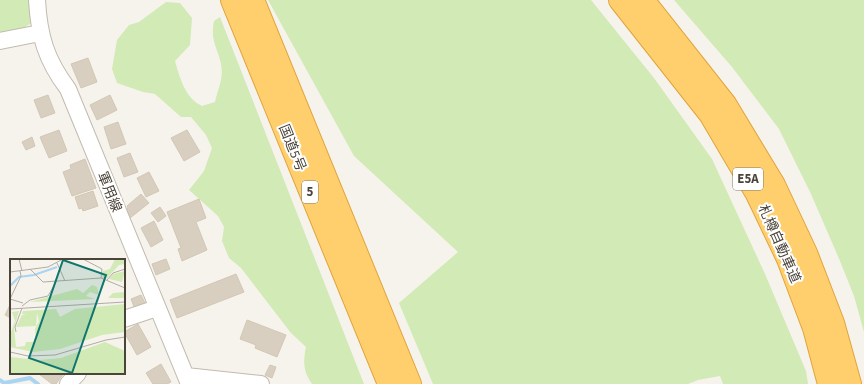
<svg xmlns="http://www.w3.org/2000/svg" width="864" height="384" font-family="'Source Sans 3','Noto Sans JP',sans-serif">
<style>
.green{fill:#d2eab5}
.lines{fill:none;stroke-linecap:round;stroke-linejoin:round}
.stream{stroke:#a9d4f2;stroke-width:4}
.building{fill:#d8cfc1;stroke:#d3c7b4}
.minor-casing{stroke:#c2bbae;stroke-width:18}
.highway-casing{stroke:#e0a43c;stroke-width:24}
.minor{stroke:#fff;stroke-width:16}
.highway{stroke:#ffcf6e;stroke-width:22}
.labels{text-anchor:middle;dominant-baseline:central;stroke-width:4;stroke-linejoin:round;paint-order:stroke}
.shield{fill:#fff;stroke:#817c74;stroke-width:1}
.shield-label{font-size:13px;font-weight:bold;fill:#4b4439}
.street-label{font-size:14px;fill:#4b4439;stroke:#fff}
.inset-river{fill:none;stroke:#a9d4f2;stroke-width:2}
.inset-road{fill:none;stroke:#b2ada4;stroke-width:1}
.view{fill:#0f766e;fill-opacity:0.15;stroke:#0f766e;stroke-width:2}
.inset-edge{fill:none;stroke:#4b4439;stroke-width:2}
</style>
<rect width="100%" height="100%" fill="#f6f3ec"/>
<!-- green -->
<path class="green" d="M0,0H29L31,23L22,29L0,38Z
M268,0H591L654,78L712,159L765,274L806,371L808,384H723L720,376L698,380L688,384H433L399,303L458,252L354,156Z
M674,0H864V332L854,296L840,261L811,194L779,129L732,67Z
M166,2L180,3L192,18L190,45L175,61C180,78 185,98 202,106L215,102C218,89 224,77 221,64C217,46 210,41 214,21L220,17L364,384H312C303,371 303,362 306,347L291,333L241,268L229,258L222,241L224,227L218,216L189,190L204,171L212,148L206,135L191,117H181L155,94L143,92L117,83L112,69L117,40L129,25L139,22Z"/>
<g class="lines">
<!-- stream -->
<path class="stream" d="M0,380L4,383L30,378L38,384"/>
</g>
<!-- building -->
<path class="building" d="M88,58L97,82L81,88L71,64Z
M48,95L55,113L41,118L34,100Z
M110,95L117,110L97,120L90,105Z
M118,122L126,144L111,149L104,127Z
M59,130L67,151L49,158L40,137Z
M187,130L200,152L184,161L171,138Z
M32,137L35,146L26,150L22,142Z
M130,153L138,172L124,177L117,158Z
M85,159L96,188L72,196L63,172L71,169L70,165Z
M149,172L159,191L146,197L137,178Z
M93,191L98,206L83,211L82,208L79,209L75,197Z
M141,194L149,203L130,218L125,212L128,208L127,206Z
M199,199L206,218L196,222L207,250L182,261L178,249L181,248L167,212Z
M160,207L166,216L158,222L151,213Z
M154,221L163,240L151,247L141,228Z
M166,259L170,269L156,275L152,264Z
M236,274L244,292L177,318L170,300Z
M141,295L146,305L135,309L131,299Z
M11,303V318L5,315Z
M247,320L286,335L277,357L255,348L256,345L240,339Z
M138,324L151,347L137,355L124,332Z
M161,364L171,382L167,384H153L146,373Z
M270,365L276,367L272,378L265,375Z
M40,373H64L56,384H52L39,374Z"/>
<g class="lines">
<defs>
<path id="minor" d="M37,0C39,36 46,60 68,89L189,384
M0,41L40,33
M124,319L157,308
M186,376L261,384
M68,384L78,373"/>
<path id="highway" d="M232,0L389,384
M253,0L410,384
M620,0L710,114L757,194L788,259L814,328L829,384
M643,0L725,104L774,185L806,253L833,323L850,384"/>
</defs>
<!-- minor casing -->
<use href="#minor" class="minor-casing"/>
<!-- highway casing -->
<use href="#highway" class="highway-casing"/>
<!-- minor -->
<use href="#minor" class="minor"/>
<!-- highway -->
<use href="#highway" class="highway"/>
</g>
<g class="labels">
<!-- shield labels -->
<g class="shield">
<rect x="733" y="168" width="30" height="22" rx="3"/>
<rect x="302" y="181" width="16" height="22" rx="3"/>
</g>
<g class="shield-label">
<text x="748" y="179">E5A</text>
<text x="310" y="192">5</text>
</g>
<!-- street labels -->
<g class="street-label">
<text transform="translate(292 148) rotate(68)">国道5号</text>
<text transform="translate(109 192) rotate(68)">軍用線</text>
<text transform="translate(779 244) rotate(66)">札樽自動車道</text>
</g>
</g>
<!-- overview -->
<g transform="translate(10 259)">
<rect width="115" height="115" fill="#f6f3ec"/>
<path d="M105,0H115V5L109,6L97,19H92L93,12L100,10ZM115,12L112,23L99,20L103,15ZM82,26L87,28L89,36L80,33L76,37L85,40L20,43L67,30L73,34ZM115,33V39H98L103,34ZM115,45V73L92,76L50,90L23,93L0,88V76L5,62L2,53L9,52L4,69L6,88L15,87L16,83H26L25,70L29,62L27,54L26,67L6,68L12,56L16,55H12L13,52L46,50L50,58L65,50ZM95,83L115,92V115H0V98L29,101L51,99Z" fill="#d2eab5"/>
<path class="inset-river" d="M0,27L9,18L24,16L47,8"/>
<path class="inset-road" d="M9,0L12,12M73,0L92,10L91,19M47,4L55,22M20,10L33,23L91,19L115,29M0,13L38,8L53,0M97,21L103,14L115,10M0,40L11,17L10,12M0,40L13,44M12,47L20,41L38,37L46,23M0,50L115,43M6,73L5,68L12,49M0,93L18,97L45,96L96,81L115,78"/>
<path class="view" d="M53,1L96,16L62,114L19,99Z"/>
<rect width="115" height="115" class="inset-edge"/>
</g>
</svg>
